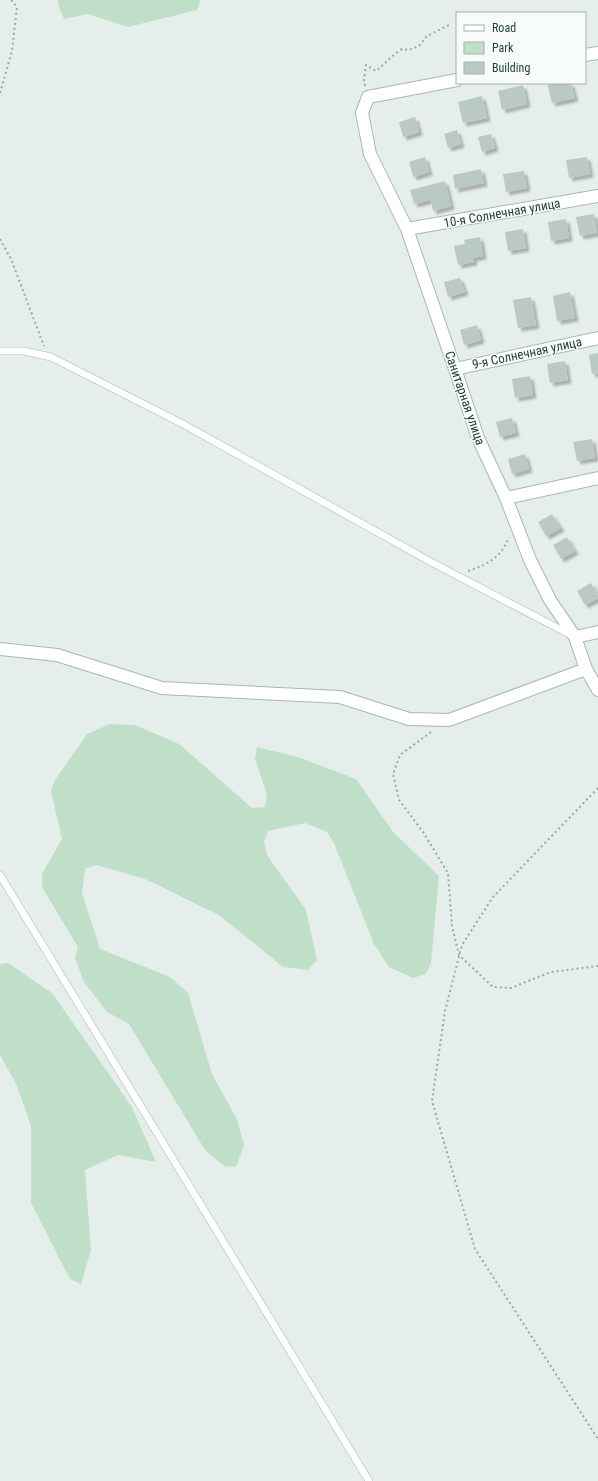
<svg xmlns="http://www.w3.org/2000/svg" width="598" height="1481" font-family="'Roboto Condensed',sans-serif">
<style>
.green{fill:#c0dfc9}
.building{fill:#bbc9c4;filter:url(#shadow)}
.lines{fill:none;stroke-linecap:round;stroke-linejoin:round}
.service-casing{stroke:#a8b7b2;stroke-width:8}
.minor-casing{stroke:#a8b7b2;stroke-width:14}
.path{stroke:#88b1a5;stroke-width:2;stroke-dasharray:2 3;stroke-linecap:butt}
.service{stroke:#fff;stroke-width:7}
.minor{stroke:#fff;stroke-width:12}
.labels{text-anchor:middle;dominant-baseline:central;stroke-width:3;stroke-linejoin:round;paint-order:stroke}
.street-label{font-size:13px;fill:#25413a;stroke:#f7fbf9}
</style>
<defs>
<filter id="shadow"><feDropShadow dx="3.5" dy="3.5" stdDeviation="1" flood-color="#0004"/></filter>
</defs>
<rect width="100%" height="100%" fill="#e6eeeb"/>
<!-- green -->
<path class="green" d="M58,0H201L197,10L128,27L88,14L64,19L59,7Z
M110,724L135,725L179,744L252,808L265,807L267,795L255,759L257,747L298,757L356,779L394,833L439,876L431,963L426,974L413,978L389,967L374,944L334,843L327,832L305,823L268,831L264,842L267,855L306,910L317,960L308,970L283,967L219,915L145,879L96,865L85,869L82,893L100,949L170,977L188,993L212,1074L237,1119L244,1145L236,1167L224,1166L205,1150L129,1024L107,1012L84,982L75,958L78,947L42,887V874L62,839L51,791L55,780L87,734Z
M8,963L52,993L132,1107L156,1162L118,1155L85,1170L91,1250L81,1284L70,1279L31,1203V1126L17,1086L0,1055V964Z"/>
<!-- building -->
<path class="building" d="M547,83H571L575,98L552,103Z
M523,85L527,104L502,110L498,91Z
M482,96L487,118L463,123L458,102Z
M415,117L419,132L403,137L399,122Z
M457,130L461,144L448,148L444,134Z
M491,134L495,148L482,152L478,137Z
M425,157L429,172L413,177L409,162Z
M587,157L590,174L569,178L566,160Z
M481,169L484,183L455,189L453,175Z
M524,171L527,188L506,192L503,174Z
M445,181L451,206L433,211L431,200L414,204L410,190Z
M594,214L597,233L580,236L576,217Z
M566,219L569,238L551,241L548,222Z
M523,229L526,248L508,251L505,232Z
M480,237L483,256L473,258L474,262L458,265L454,246L465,244L464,240Z
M460,278L465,292L448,297L444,282Z
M570,292L575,318L557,321L553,296Z
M531,297L536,325L518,328L513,300Z
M477,325L481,340L464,345L460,330Z
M598,353V373L592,374L589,355Z
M565,361L568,380L550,383L547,364Z
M530,376L533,395L515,398L512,379Z
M512,418L516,433L500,437L496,422Z
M592,439L595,458L577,461L573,442Z
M525,454L529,469L512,474L508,459Z
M552,514L561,528L546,536L538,522Z
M567,537L575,551L561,559L553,545Z
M591,583L598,595V598L585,605L577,591Z"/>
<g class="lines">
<defs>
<path id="service" d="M0,351H24L51,357L183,424L431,562L571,635
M0,875L369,1481"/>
<path id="minor" d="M585,55L598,53
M457,80L368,97L362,113L370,154L407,229L455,369L478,438L506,498L530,560L550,600L575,637L586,669L598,690
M407,229L598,196
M455,369L598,338
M506,498L598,478
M575,637L598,632
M0,649L57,655L162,688L340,697L409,719L449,720L586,669"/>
</defs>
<!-- service casing -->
<use href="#service" class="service-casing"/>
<!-- minor casing -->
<use href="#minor" class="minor-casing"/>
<!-- path -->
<path class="path" d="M365,86L364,80L366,65L376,71L395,54L402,49L409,50L419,46L427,36L451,24
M0,93L12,51L17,7L11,0
M0,239L11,259L44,346
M468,571C487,565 502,557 509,537
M431,732L400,755L393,774L399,800L423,832L448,873L452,926L459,955L493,987L511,988L551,972L598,966
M598,788L493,897L462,945L445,1011L432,1101L475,1249L598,1439"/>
<!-- service -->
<use href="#service" class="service"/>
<!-- minor -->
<use href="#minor" class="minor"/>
</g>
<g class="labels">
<!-- street labels -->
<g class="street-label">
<text transform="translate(502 213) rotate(-10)">10-я Солнечная улица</text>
<text transform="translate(527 353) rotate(-12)">9-я Солнечная улица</text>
<text transform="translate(465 398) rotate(71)">Санитарная улица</text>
</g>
</g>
<!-- legend -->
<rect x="456" y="12" width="130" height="72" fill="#f7fbf9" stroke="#a3b1ad"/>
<rect x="464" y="25" width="20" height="6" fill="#ffffff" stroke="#a3b1ad"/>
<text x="492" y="32" font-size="12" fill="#25413a">Road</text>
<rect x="464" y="42" width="20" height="12" fill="#c0dfc9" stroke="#a3b1ad"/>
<text x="492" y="52" font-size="12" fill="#25413a">Park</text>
<rect x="464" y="62" width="20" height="12" fill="#bbc9c4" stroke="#a3b1ad"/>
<text x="492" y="72" font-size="12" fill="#25413a">Building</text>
</svg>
